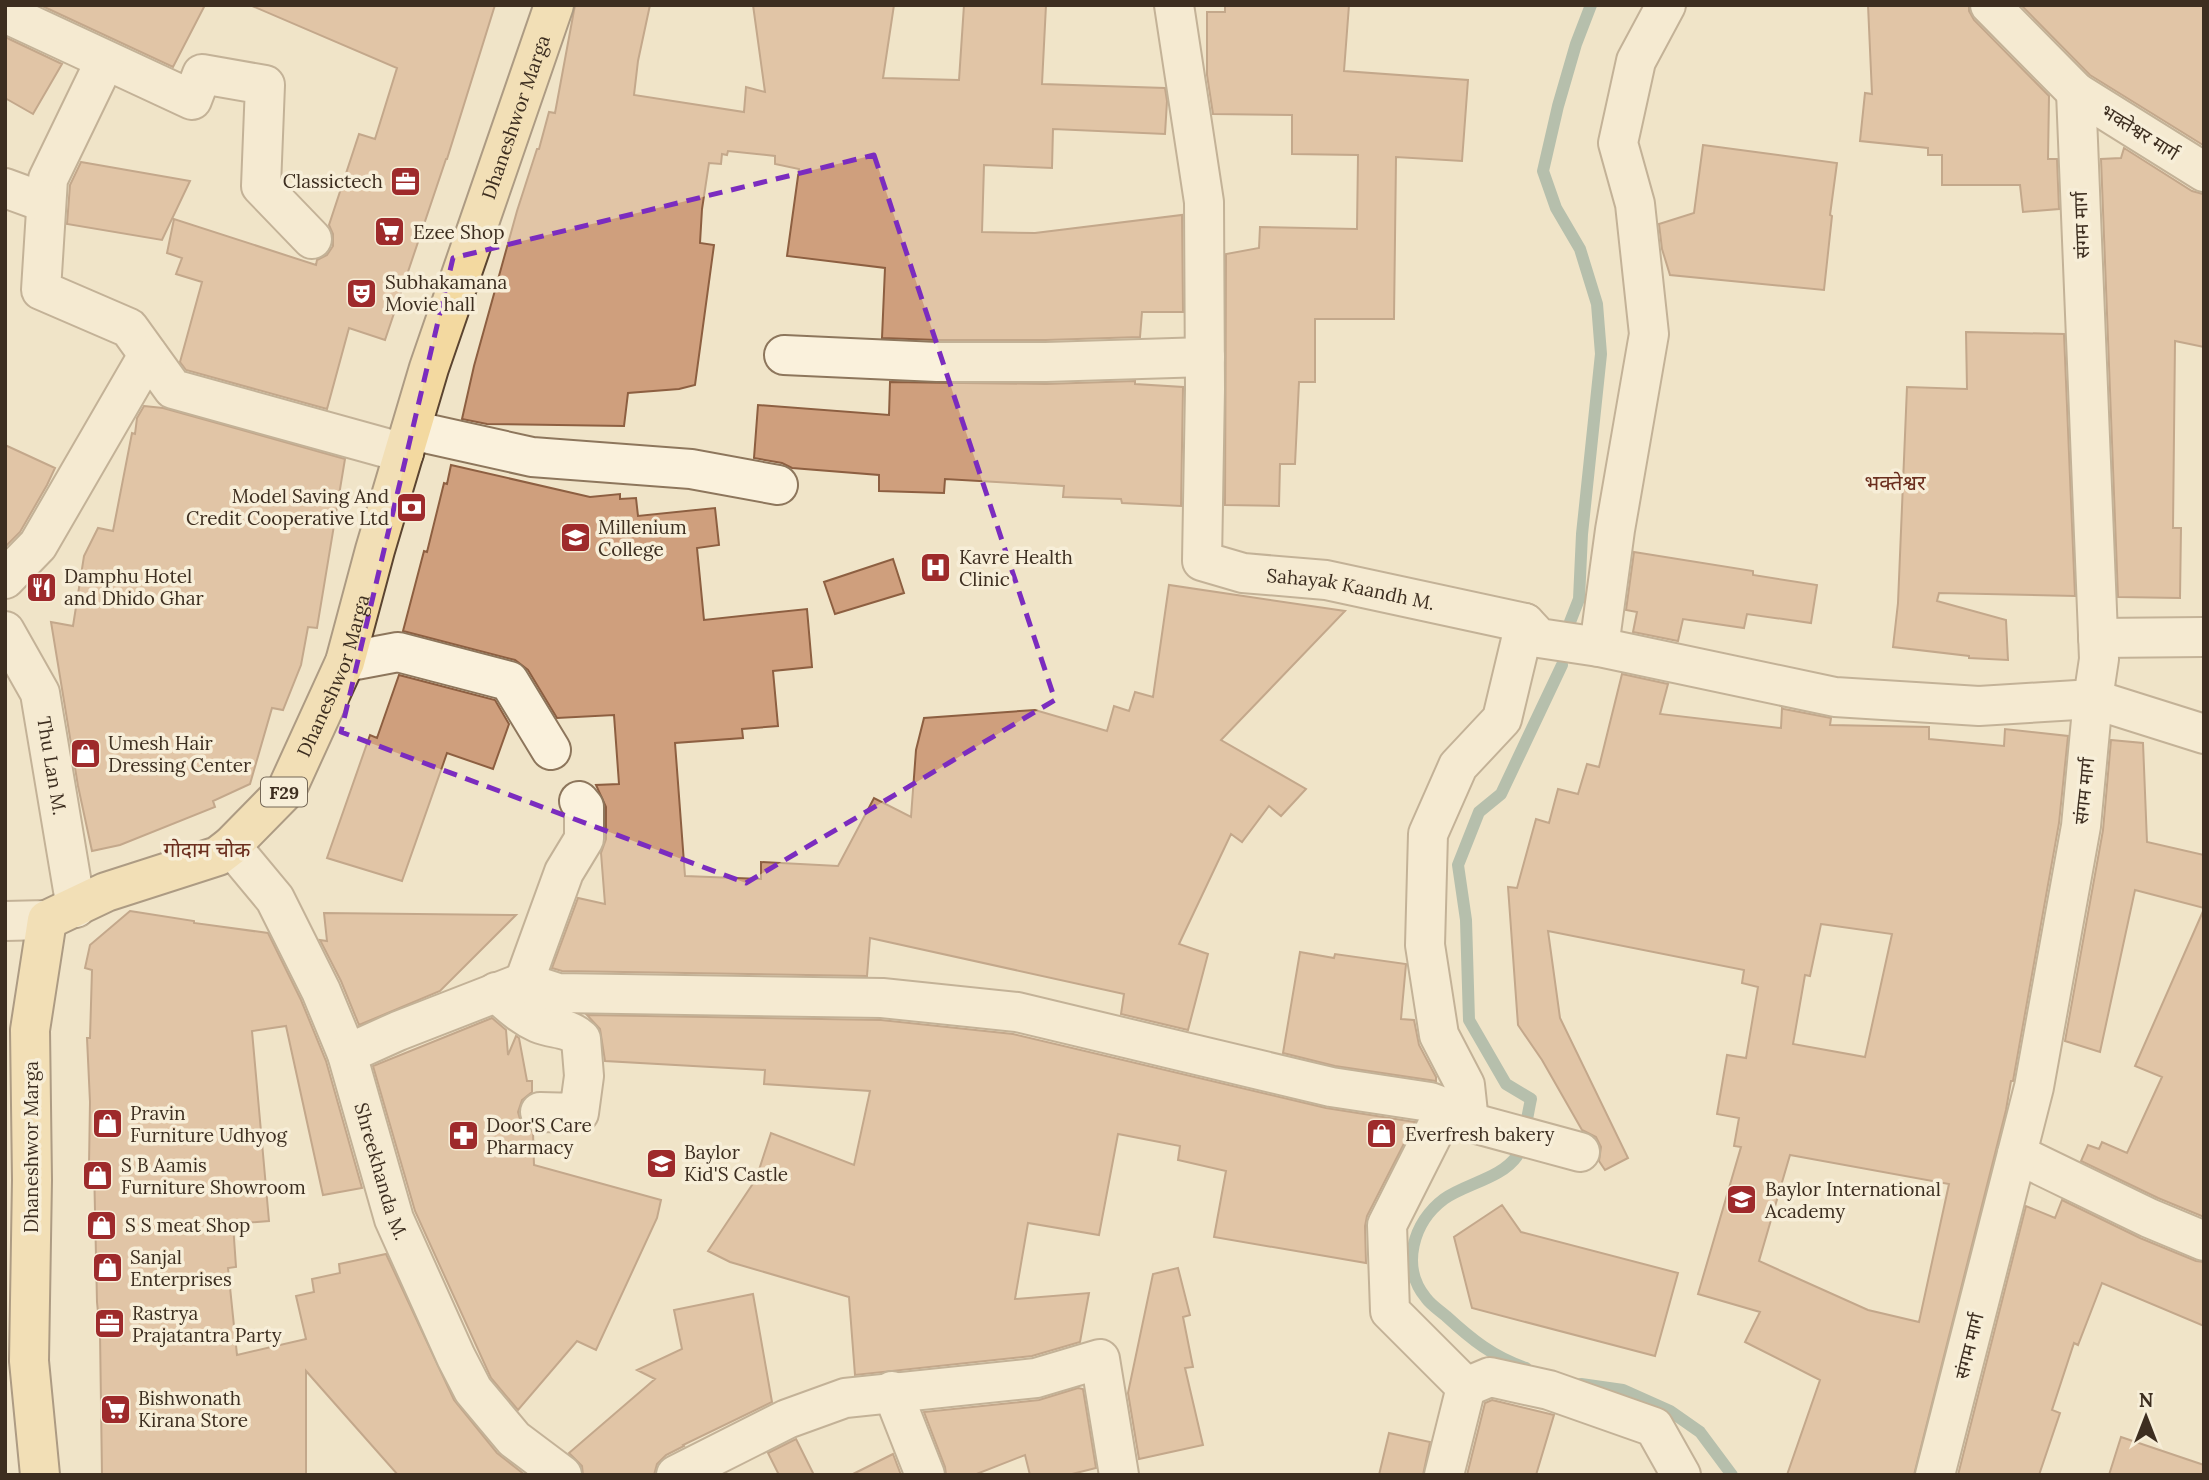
<svg xmlns="http://www.w3.org/2000/svg" width="2209" height="1480" font-family="Lora,'Noto Sans Devanagari',serif">
<style>
.lines{fill:none;stroke-linecap:round;stroke-linejoin:round}
.stream{stroke:#6f938a;stroke-width:12}
.building{fill:#cf9f7d;stroke:#8d5f41;stroke-width:2;fill-rule:evenodd}
.minor-casing{stroke:#8d765c;stroke-width:42}
.primary-casing{stroke:#5b4430;stroke-width:42}
.minor{stroke:#faf1dc;stroke-width:38}
.primary{stroke:#f3d9a0;stroke-width:38}
.marked{fill:none;stroke:#7b2cbf;stroke-width:5;stroke-dasharray:14 9;stroke-linejoin:round}
.labels{text-anchor:middle;dominant-baseline:central;stroke-width:7;stroke-linejoin:round;paint-order:stroke}
.shield{fill:#f7eed8;stroke:#756857;stroke-width:2}
.shield-label{font-size:18px;font-weight:bold;fill:#3d2e20}
.street-label{font-size:19px;fill:#3d2e20;stroke:#f7eed8}
.poi-label{font-size:19px;fill:#3d2e20;stroke:#f7eed8;text-anchor:start}
.neighbourhood-label{font-size:21px;fill:#6b2e1e;stroke:#f7eed8}
</style>
<rect width="100%" height="100%" fill="#f0e4c8"/>
<g class="lines">
<!-- stream -->
<path class="stream" d="M1570,622L1579,599L1582,534L1601,354L1597,304L1580,249L1556,208L1543,171L1558,106L1576,44L1591,5
M1526,1368C1493,1357 1471,1339 1446,1316C1439,1310 1431,1305 1426,1298C1400,1267 1413,1222 1444,1199C1465,1184 1502,1178 1517,1156C1523,1146 1528,1112 1531,1099L1506,1084L1469,1020L1466,920L1458,865L1479,812L1501,794L1562,665
M1581,1384L1623,1390L1670,1411L1700,1432L1732,1475"/>
</g>
<!-- building -->
<path class="building" d="M40,5H205L173,67Z
M250,5H495L447,159H446L385,340L349,328L327,409L186,370L180,362L202,282L176,274L182,258L167,253L174,219L316,265L317,260L327,255L333,246V234L329,225L359,134L375,139L397,68Z
M575,5H650L638,61L634,95L744,112L746,87L765,92L753,5H894L883,78L959,80L964,5H1046L1042,84L1165,88L1167,101L1165,134L1053,129L1052,168L984,165L982,232L1035,233L1182,215L1183,312H1142L1140,337L1046,340H937L882,338L885,268L787,256L799,169L775,164V156L728,151L727,155L722,154L721,164L709,163L702,209L700,243L714,245L695,385L679,389L628,393L624,426L487,424L462,419L474,366L517,211L537,149H539L549,112L555,113Z
M1225,5H1349L1344,71L1468,80L1462,161L1396,157L1394,319H1315V382H1299L1295,464H1280L1279,506L1225,505L1226,254L1259,248L1260,227L1357,229L1358,155L1292,154V115L1213,114L1207,75V12H1225Z
M1868,5H1969V11L1974,20L2049,96L2048,159H2057L2059,209L2023,212L2020,185H1942V155H1928V148L1860,141L1865,93L1872,94Z
M2021,5H2204L2203,145L2090,75Z
M5,37L62,64L33,114L5,98Z
M1703,145L1837,163L1830,215L1832,216L1824,290L1670,275L1662,249L1659,224L1694,213Z
M2124,148L2192,191L2203,194L2204,347L2175,341L2173,528H2181L2180,598L2118,597L2101,159L2121,158Z
M81,162L190,181L162,240L67,224L70,185Z
M1966,332L2064,334L2075,596L1939,593L1937,601L2006,620L2008,660L1969,658V656L1893,647L1898,603L1907,387L1967,389Z
M1135,381V384L1183,387L1181,506L1122,503L1121,499L1063,497L1064,486L945,479L944,493L879,491V475L792,468L782,463L754,458L758,405L889,415L890,382L1046,384Z
M144,406L163,408L345,459L317,628L308,627L301,665L283,710L272,708L250,784L213,801L215,807L120,845L92,851L78,786L51,622L73,626L84,556L98,528L113,531L132,433L135,434L137,418Z
M5,445L55,468L47,485L20,532L5,547Z
M451,465L590,497L620,494V499L636,498L638,516L715,508L719,545L697,548L704,620L807,609L812,667L773,671L778,726L742,729L743,738L675,743L685,876L761,879V862L838,866L874,798L911,817L916,750L924,718L1035,710L1107,731L1114,706L1129,711L1135,692L1153,697L1169,585L1345,611L1221,740L1306,789L1281,816L1269,806L1242,842L1231,834L1179,944L1208,954L1188,1030L1121,1014L1124,994L870,938L867,976L562,971L552,968L578,898L605,904L601,853L606,839V807L596,785L619,784L614,715L557,718L528,670L515,660L403,631L424,551L427,552L444,483L447,484Z
M1634,552L1753,571V575L1817,585L1811,623L1747,614L1744,628L1683,619L1678,641L1633,632L1637,612L1626,610Z
M893,559L904,593L835,614L824,582Z
M1622,674L1668,684L1660,714L1781,728L1782,708L1784,709L1831,718L1830,725L1929,727V739L2004,746L2005,729L2068,736L2059,823L2013,1081H2011L2006,1110L1914,1475H1787L1820,1380L1745,1342L1760,1312L1698,1294L1741,1147L1734,1146L1739,1118L1717,1114L1727,1055L1746,1058L1758,987L1742,983L1744,970L1548,931L1560,1018L1628,1158L1605,1170L1599,1161L1601,1147L1596,1137L1582,1130L1542,1060L1518,1025L1508,887L1517,888L1536,819L1549,823L1558,789L1578,794L1587,764L1599,767ZM1821,924L1892,934L1865,1057L1793,1044L1805,975L1810,976ZM1790,1155L1949,1184L1919,1322L1868,1310L1759,1261Z
M399,675L495,700L509,724L493,769L447,753L402,881L327,858L370,735L377,738Z
M2111,740L2143,743L2147,842L2204,855V908L2135,890L2100,1052L2065,1041L2103,830Z
M2204,909V1217L2158,1198L2081,1161L2088,1145L2099,1149L2102,1142L2127,1153L2162,1077L2135,1066Z
M130,911L194,921V923L268,933L301,1000L326,1061L362,1188L323,1195L286,1026L252,1031L269,1221L233,1224L236,1267L228,1268L237,1355L306,1339L296,1296L314,1292L312,1279L340,1273L339,1264L386,1254L454,1400L497,1453L525,1475H398L306,1371V1475H102L100,1333L97,1302L94,1165L89,1166L90,1102L87,1038H90L92,970L85,968L90,945Z
M324,913L516,915L440,991L359,1025L341,981L320,940L327,941Z
M1300,952L1334,958L1335,954L1406,964L1401,1019L1414,1020L1419,1045L1436,1077V1081L1335,1066L1283,1053Z
M587,1015L881,1020L1013,1034L1326,1108L1415,1122L1367,1216L1365,1226L1366,1263L1214,1237L1226,1171L1178,1160L1180,1146L1118,1134L1099,1235L1028,1223L1015,1299L1089,1293L1080,1342L1032,1356L855,1375L849,1297L730,1262L708,1251L756,1179L771,1133L854,1165L870,1091L764,1084L765,1070L605,1061L600,1029Z
M492,1018L506,1030L508,1055L516,1036L519,1038L527,1081H532V1092L522,1100L518,1112L521,1123L533,1132L534,1165L661,1200L657,1218L596,1350L577,1341L518,1410L491,1378L415,1211L373,1066Z
M2062,1200L2140,1238L2196,1261L2204,1262V1326L2102,1283L2078,1345L2074,1343L2052,1410L2060,1413L2039,1475H1958L2026,1206L2055,1218Z
M1502,1205L1521,1232L1678,1273L1655,1356L1472,1308L1454,1237Z
M1178,1268L1190,1315L1183,1317L1193,1367L1185,1368L1203,1445L1139,1459L1128,1393L1153,1274Z
M753,1294L772,1402L683,1445L684,1446L666,1455L657,1464L654,1475H583L582,1466L569,1453L655,1379L637,1370L682,1349L674,1310Z
M1078,1388L1083,1389L1096,1468L1068,1475H1030L1025,1455L974,1475H946L945,1467L924,1412L1039,1400Z
M1492,1400L1554,1415L1536,1475H1467L1485,1403Z
M1389,1433L1430,1442L1423,1475H1379Z
M2121,1437L2204,1465V1475H2109Z
M796,1439L814,1475H779L768,1453Z
M893,1454L901,1475H851Z"/>
<g class="lines">
<defs>
<g id="minor">
<path id="s1" d="M1174,5L1204,202L1205,389L1202,561L1243,573L1326,580L1525,623L1502,719L1458,766L1428,834L1425,945L1439,1035L1465,1085L1469,1122"/>
<path d="M1990,5L2076,92L2204,172"/>
<path d="M5,13L192,100L202,74L265,85L261,186L312,239"/>
<path d="M105,61L48,179L41,290L129,328L173,389L404,453"/>
<path d="M5,188L46,203"/>
<path d="M784,355L937,362H1046L1205,357"/>
<path d="M411,430L532,457L691,469L778,485"/>
<path d="M5,579L38,545L148,355"/>
<path d="M1525,623L1539,638L1599,647L1835,697L1979,706L2093,699L2204,734"/>
<path id="s2" d="M5,631L40,693L76,908"/>
<path d="M2098,638L2204,637"/>
<path d="M1599,647L1615,530L1649,334L1635,204L1618,143L1636,61L1666,5"/>
<path d="M345,662L398,652L509,681L551,750"/>
<path id="s3" d="M231,846L275,899L321,991L347,1054L394,1219L456,1357L473,1390L514,1439L562,1475"/>
<path d="M5,921L47,920"/>
<path d="M524,982L564,872L584,839V807L579,801"/>
<path d="M496,992C509,1004 522,1016 538,1023C555,1030 566,1026 581,1039L584,1076L579,1113L540,1112"/>
<path d="M347,1054L398,1031L524,982L558,993L882,998L1017,1012L1331,1087L1430,1102L1446,1108L1469,1122L1580,1152"/>
<path d="M1446,1108L1387,1225L1390,1311L1466,1387"/>
<path d="M2017,1154L2149,1218L2204,1241"/>
<path d="M1466,1387L1490,1377L1549,1390L1654,1427L1681,1475"/>
<path d="M892,1391L925,1475"/>
<path d="M676,1475L787,1419L845,1398L1036,1378L1100,1359L1119,1475"/>
<path d="M1444,1475L1466,1387"/>
<path d="M1935,1475L2034,1087L2081,826L2093,699L2099,659L2076,92"/>
</g>
<g id="primary">
<path id="s4" d="M40,1475L29,1361L32,1180L30,1030L47,920L106,892L218,856L231,846L287,789L345,662L375,550L429,368L554,5"/>
</g>
</defs>
<!-- minor casing -->
<use href="#minor" class="minor-casing"/>
<!-- primary casing -->
<use href="#primary" class="primary-casing"/>
<!-- minor -->
<use href="#minor" class="minor"/>
<!-- primary -->
<use href="#primary" class="primary"/>
</g>
<!-- marked area -->
<path d="M0 0H2209V1480H0ZM874,155L1055,700L746,883L341,732L453,258Z" fill="#f0e4c8" fill-opacity=".55" fill-rule="evenodd"/>
<path class="marked" d="M874,155L1055,700L746,883L341,732L453,258Z"/>
<!-- icons -->
<defs>
<symbol id="office-square" viewBox="-11 -11 22 22"><rect x="-9" y="-9" width="18" height="18" rx="4" fill="#9e2a2b" stroke="#f7eed8"/><path d="M-6-3h4V-5.5h4V-3h4V5H-6ZM-1-4.5V-3h2v-1.5ZM-6 0V1H6V0Z" fill="#fff"/></symbol>
<symbol id="supermarket-square" viewBox="-11 -11 22 22"><rect x="-9" y="-9" width="18" height="18" rx="4" fill="#9e2a2b" stroke="#f7eed8"/><path d="M-6-5.5h2.5l.6 2H6L4.5 2H-2.5L-4.4-4H-6ZM-1.5 3.2a1.3 1.3 0 1 0 .1 0ZM3 3.2a1.3 1.3 0 1 0 .1 0Z" fill="#fff"/></symbol>
<symbol id="theatre-square" viewBox="-11 -11 22 22"><rect x="-9" y="-9" width="18" height="18" rx="4" fill="#9e2a2b" stroke="#f7eed8"/><path d="M-5-5.5Q0-4 5-5.5V0Q5 5 0 6Q-5 5-5 0ZM-3.3-2.5H-1v1.5H-3.3ZM1-2.5H3.3v1.5H1ZM-2.8 1Q0 5.5 2.8 1Z" fill="#fff"/></symbol>
<symbol id="bank-square" viewBox="-11 -11 22 22"><rect x="-9" y="-9" width="18" height="18" rx="4" fill="#9e2a2b" stroke="#f7eed8"/><path d="M-6-4H6V4H-6ZM0-2.3a2.3 2.3 0 1 0 0 4.6a2.3 2.3 0 1 0 0-4.6Z" fill="#fff"/></symbol>
<symbol id="school-square" viewBox="-11 -11 22 22"><rect x="-9" y="-9" width="18" height="18" rx="4" fill="#9e2a2b" stroke="#f7eed8"/><path d="M0-5L7-2L0 1L-7-2ZM-4 1L0 2.5L4 1V4Q0 6-4 4Z" fill="#fff"/></symbol>
<symbol id="hospital-square" viewBox="-11 -11 22 22"><rect x="-9" y="-9" width="18" height="18" rx="4" fill="#9e2a2b" stroke="#f7eed8"/><path d="M-5-5h3v3.5h4V-5h3V5h-3V1.5h-4V5h-3Z" fill="#fff"/></symbol>
<symbol id="restaurant-square" viewBox="-11 -11 22 22"><rect x="-9" y="-9" width="18" height="18" rx="4" fill="#9e2a2b" stroke="#f7eed8"/><path d="M-5-6h1v4h1v-4h1v4h1v-4h1v5L-1.5 .5V6h-2V.5L-5-1ZM5-6V6H3V1.5H1.5Q1.5-4 5-6Z" fill="#fff"/></symbol>
<symbol id="shop-square" viewBox="-11 -11 22 22"><rect x="-9" y="-9" width="18" height="18" rx="4" fill="#9e2a2b" stroke="#f7eed8"/><path d="M-5-2.5h2.3a2.7 3.5 0 0 1 5.4 0H5L5.5 6h-11ZM-1.5-2.5h3a1.5 2.3 0 0 0-3 0Z" fill="#fff"/></symbol>
<symbol id="pharmacy-square" viewBox="-11 -11 22 22"><rect x="-9" y="-9" width="18" height="18" rx="4" fill="#9e2a2b" stroke="#f7eed8"/><path d="M-2-6h4v4h4v4h-4v4h-4v-4h-4v-4h4Z" fill="#fff"/></symbol>
</defs>
<g fill-rule="evenodd">
<use href="#office-square" x="388" y="164" width="35" height="35"/>
<use href="#supermarket-square" x="372" y="214" width="35" height="35"/>
<use href="#theatre-square" x="344" y="276" width="35" height="35"/>
<use href="#bank-square" x="394" y="490" width="35" height="35"/>
<use href="#school-square" x="558" y="520" width="35" height="35"/>
<use href="#hospital-square" x="918" y="550" width="35" height="35"/>
<use href="#restaurant-square" x="24" y="570" width="35" height="35"/>
<use href="#shop-square" x="68" y="736" width="35" height="35"/>
<use href="#shop-square" x="90" y="1106" width="35" height="35"/>
<use href="#shop-square" x="1364" y="1116" width="35" height="35"/>
<use href="#pharmacy-square" x="446" y="1118" width="35" height="35"/>
<use href="#school-square" x="644" y="1146" width="35" height="35"/>
<use href="#shop-square" x="80" y="1158" width="35" height="35"/>
<use href="#school-square" x="1724" y="1182" width="35" height="35"/>
<use href="#shop-square" x="84" y="1208" width="35" height="35"/>
<use href="#shop-square" x="90" y="1250" width="35" height="35"/>
<use href="#office-square" x="92" y="1306" width="35" height="35"/>
<use href="#supermarket-square" x="98" y="1392" width="35" height="35"/>
</g>
<g class="labels">
<!-- shield labels -->
<rect class="shield" x="261" y="777.5" width="46" height="29" rx="5"/>
<g class="shield-label">
<text x="284" y="792">F29</text>
</g>
<!-- street labels -->
<g class="street-label">
<text stroke="none"><textPath href="#s4" startOffset="1547">Dhaneshwor Marga</textPath></text>
<text transform="translate(2140 132) rotate(32)">भक्तेश्वर मार्ग</text>
<text transform="translate(2081 225) rotate(-92)">संगम मार्ग</text>
<text stroke="none"><textPath href="#s1" startOffset="710">Sahayak Kaandh M.</textPath></text>
<text stroke="none"><textPath href="#s4" startOffset="959">Dhaneshwor Marga</textPath></text>
<text stroke="none"><textPath href="#s2" startOffset="145">Thu Lan M.</textPath></text>
<text transform="translate(2084 791) rotate(-84)">संगम मार्ग</text>
<text transform="translate(31 1147) rotate(-90)">Dhaneshwor Marga</text>
<text stroke="none"><textPath href="#s3" startOffset="362">Shreekhanda M.</textPath></text>
<text transform="translate(1969 1346) rotate(-76)">संगम मार्ग</text>
</g>
<!-- poi labels -->
<g class="poi-label">
<text x="383" y="181" text-anchor="end">Classictech</text>
<text x="413" y="232">Ezee Shop</text>
<text x="385" y="282">Subhakamana<tspan x="385" dy="22">Movie hall</tspan></text>
<text x="389" y="496" text-anchor="end">Model Saving And<tspan x="389" dy="22">Credit Cooperative Ltd</tspan></text>
<text x="598" y="527">Millenium<tspan x="598" dy="22">College</tspan></text>
<text x="959" y="557">Kavre Health<tspan x="959" dy="22">Clinic</tspan></text>
<text x="64" y="576">Damphu Hotel<tspan x="64" dy="22">and Dhido Ghar</tspan></text>
<text x="108" y="743">Umesh Hair<tspan x="108" dy="22">Dressing Center</tspan></text>
<text x="130" y="1113">Pravin<tspan x="130" dy="22">Furniture Udhyog</tspan></text>
<text x="486" y="1125">Door'S Care<tspan x="486" dy="22">Pharmacy</tspan></text>
<text x="1405" y="1134">Everfresh bakery</text>
<text x="684" y="1152">Baylor<tspan x="684" dy="22">Kid'S Castle</tspan></text>
<text x="121" y="1165">S B Aamis<tspan x="121" dy="22">Furniture Showroom</tspan></text>
<text x="1765" y="1189">Baylor International<tspan x="1765" dy="22">Academy</tspan></text>
<text x="125" y="1225">S S meat Shop</text>
<text x="130" y="1257">Sanjal<tspan x="130" dy="22">Enterprises</tspan></text>
<text x="132" y="1313">Rastrya<tspan x="132" dy="22">Prajatantra Party</tspan></text>
<text x="138" y="1398">Bishwonath<tspan x="138" dy="22">Kirana Store</tspan></text>
</g>
<!-- neighbourhood labels -->
<g class="neighbourhood-label">
<text x="1895" y="482">भक्तेश्वर</text>
<text x="207" y="849">गाेदाम चाेक</text>
</g>
</g>
<!-- border -->
<rect width="2209" height="1480" fill="none" stroke="#3d2e20" stroke-width="14"/>
<!-- north arrow -->
<g transform="translate(2146 1417)" stroke="#f7eed8" stroke-width="5" paint-order="stroke">
<path d="M0-5L12 26L0 18L-12 26Z" fill="#3d2e20"/>
<text y="-10" font-size="19" font-weight="bold" text-anchor="middle" fill="#3d2e20">N</text>
</g>
</svg>
